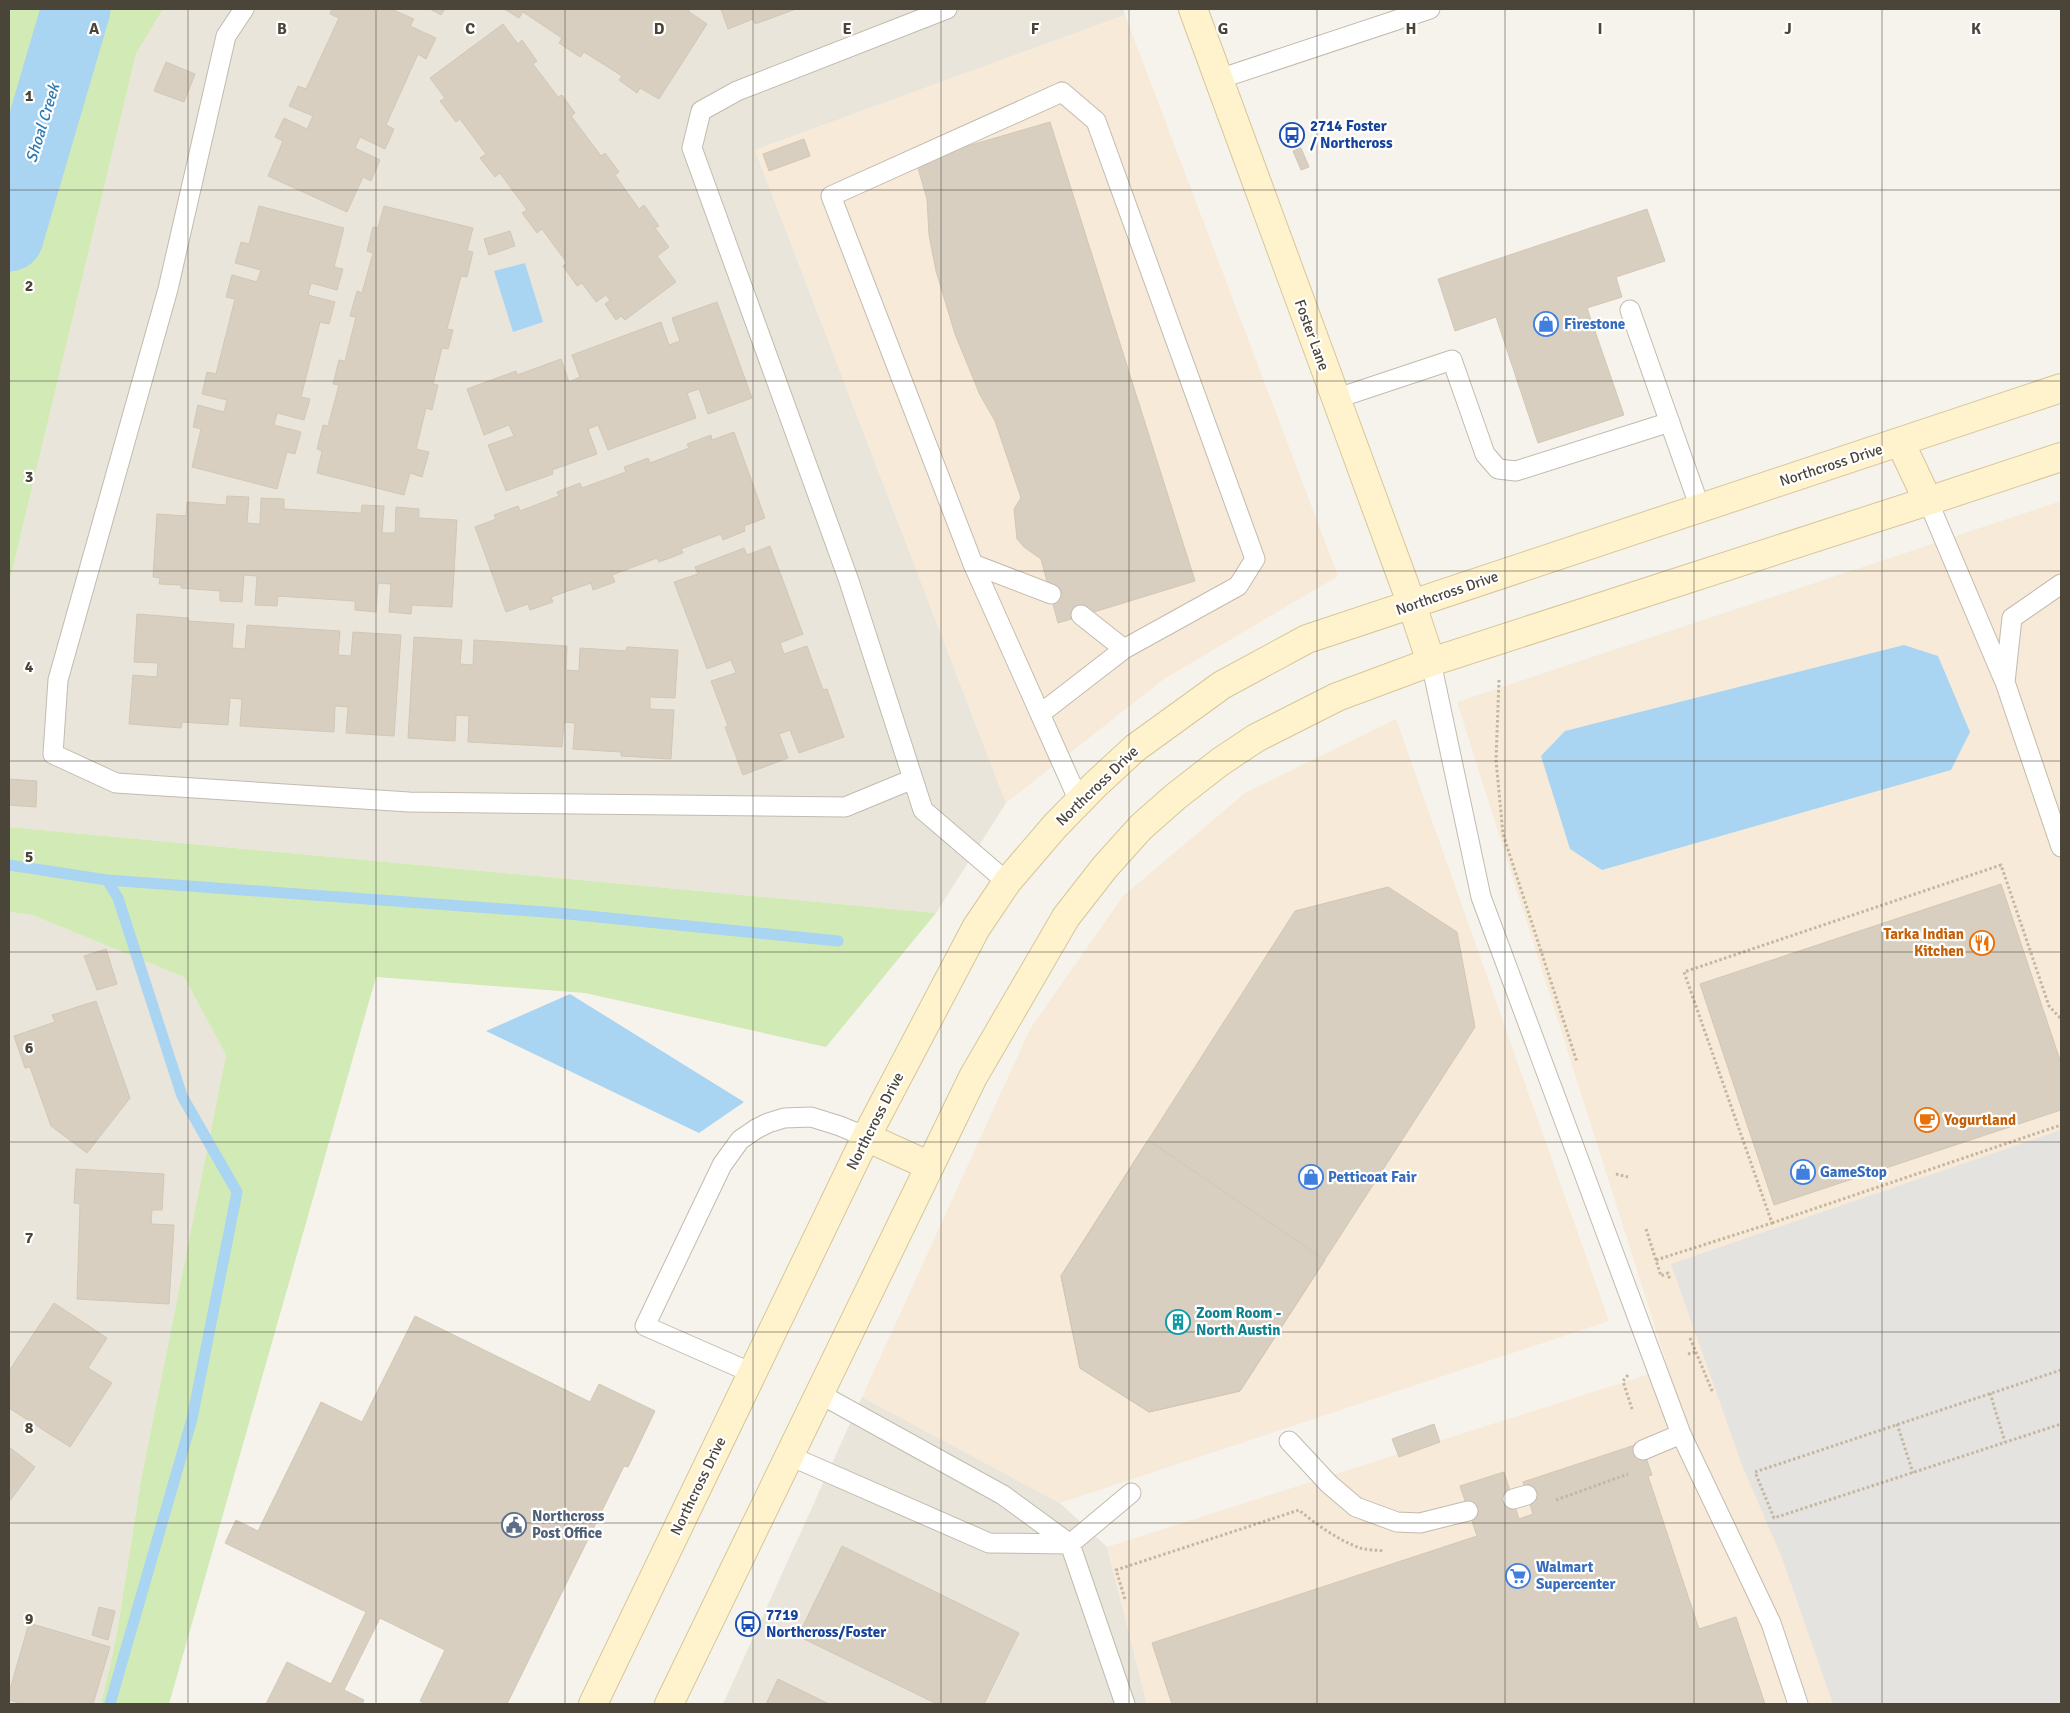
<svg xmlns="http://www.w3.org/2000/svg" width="2070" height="1713" font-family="Signika,sans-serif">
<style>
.residential{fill:#eae5da}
.commercial{fill:#f7ead8}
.green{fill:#d2eab5}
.parking{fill:#e5e3e0}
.water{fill:#a9d4f2}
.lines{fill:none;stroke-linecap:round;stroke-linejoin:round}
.stream{stroke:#a9d4f2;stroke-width:11}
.river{stroke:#a9d4f2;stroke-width:69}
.building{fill:#d8cfc1;stroke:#d3c7b4}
.lane-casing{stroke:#c2bbae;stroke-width:21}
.secondary-casing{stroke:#d6c79b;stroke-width:30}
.path{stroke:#c4b79f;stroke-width:3;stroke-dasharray:2.5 2.5;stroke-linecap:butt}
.lane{stroke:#fff;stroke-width:19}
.secondary{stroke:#fff3cd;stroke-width:28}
.grid{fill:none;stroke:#4b4439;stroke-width:1;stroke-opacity:0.55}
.labels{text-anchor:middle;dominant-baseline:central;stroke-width:4.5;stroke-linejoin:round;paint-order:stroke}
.transit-label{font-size:15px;font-weight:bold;fill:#164399;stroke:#fff;text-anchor:start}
.shop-label{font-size:15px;font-weight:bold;fill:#366cbe;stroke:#fff;text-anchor:start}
.street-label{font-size:15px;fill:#4b4439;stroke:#fff}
.food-label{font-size:15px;font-weight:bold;fill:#c56008;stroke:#fff;text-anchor:end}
.culture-label{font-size:15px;font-weight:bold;fill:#0d838f;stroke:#fff;text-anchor:start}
.service-label{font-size:15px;font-weight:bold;fill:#4e5e75;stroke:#fff;text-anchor:start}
.water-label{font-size:16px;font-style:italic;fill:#2e7ab2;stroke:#fff}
.grid-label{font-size:16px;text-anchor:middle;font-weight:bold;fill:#4b4439;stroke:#fff;stroke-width:4.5;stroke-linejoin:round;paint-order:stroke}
</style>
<rect width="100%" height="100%" fill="#f6f3ec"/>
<!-- residential -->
<path class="residential" d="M163,9H1123L1125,15L755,150L1006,803L936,913L9,827V584L136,54Z
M9,912L32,915L184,977L226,1055L141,1480L116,1639L101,1704H9Z
M862,1397L1060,1503L1107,1547L1147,1704H723Z"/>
<!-- commercial -->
<path class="commercial" d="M1125,15L1338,576L1164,679L1006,803L755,150Z
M2061,501V1704H1147L1107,1547L1668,1368L1457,702Z
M1396,719L1609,1321L1060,1503L862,1397L1030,1029L1123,896L1245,793Z"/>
<!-- green -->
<path class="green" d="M9,9H163L136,54L9,584Z
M9,827L936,913L826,1047L585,993L376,977L169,1704H101L116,1639L141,1480L226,1055L184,977L32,915L9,912Z"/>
<!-- parking -->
<path class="parking" d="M2061,1130V1704H1833L1782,1558L1742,1465L1671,1264Z"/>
<!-- water -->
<path class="water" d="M525,263L543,322L513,332L494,271Z
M1904,645L1938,656L1970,732L1951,770L1602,870L1570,849L1541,756L1565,731Z
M570,994L744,1102L699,1133L486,1031Z"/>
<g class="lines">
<!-- stream -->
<path class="stream" d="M9,865L107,880L118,898L182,1096L237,1192L192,1419L110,1704
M107,880L558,913L838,941"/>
<!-- river -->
<path class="river" d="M9,237L76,9"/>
</g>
<!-- building -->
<path class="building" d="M332,9H391L414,19L410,26L436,38L426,59L418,54L386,125L394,129L385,149L360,137L355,148L380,160L371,181L363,177L347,212L268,176L283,141L275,137L284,118L307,129L313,116L289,106L298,86L306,89L339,18L330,14Z
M430,9H445L441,15Z
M504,9H690L688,11L707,24L659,99L640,88L637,93L619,80L622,76L584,52L580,57L559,43L562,38L523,12L519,18Z
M721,9H796L755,24L753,19L728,29Z
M503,24L518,44L522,40L537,61L533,64L558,97L562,95L575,113L571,116L601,156L605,153L619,172L615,175L639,209L644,205L659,226L655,228L669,247L657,256L676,282L625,320L621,316L616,320L605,304L610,300L606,295L596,302L582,283L577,286L563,266L567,263L542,229L537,233L522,213L527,210L500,173L495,177L480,158L486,154L460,119L456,122L440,101L445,98L430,78Z
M166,62L195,74L184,102L154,91Z
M1050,122L1195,581L1058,623L1041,559L1024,547L1017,539L1014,509L1021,498L995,421L980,395L955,334L936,271L929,235L927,199L916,161Z
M804,139L810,156L769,171L763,154Z
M1301,148L1309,167L1301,170L1293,151Z
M259,206L344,228L334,267L343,269L337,290L311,283L308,295L335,302L329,324L320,322L301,397L310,399L304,420L277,413L274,425L301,432L295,454L287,452L277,489L192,467L201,429L193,427L198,405L224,412L227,400L202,394L207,372L216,374L235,299L226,297L232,275L257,282L261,270L235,263L241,242L249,244Z
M384,206L473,228L467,251L473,252L467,277L461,276L447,329L453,330L448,349L442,348L433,384L438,385L432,410L426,408L416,449L429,452L422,477L410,473L404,495L317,473L322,451L317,449L323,425L328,426L339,385L333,384L339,360L345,361L356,317L350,316L357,291L362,293L373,253L367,251L373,227L378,228Z
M1647,209L1665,261L1616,277L1622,297L1587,308L1624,415L1538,443L1496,317L1455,331L1438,279Z
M510,231L515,246L489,255L484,239Z
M717,302L752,398L708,414L699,389L687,393L696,418L608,450L598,425L588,429L597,454L552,470L553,474L506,491L488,445L514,436L509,425L484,435L467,389L516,371L517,375L561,359L569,382L580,377L572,355L661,322L669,345L680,341L672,318Z
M734,432L765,518L744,526L745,531L723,540L721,534L681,549L683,553L659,562L657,558L612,575L615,582L593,590L591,583L551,597L553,602L530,610L528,604L506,612L475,527L496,519L494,515L518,506L520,511L559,496L557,492L580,483L582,488L626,472L624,467L648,458L650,463L689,448L687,444L711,435L712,440Z
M227,496L249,497L247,523L260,524L261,498L284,499V509L361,513L362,505L384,506L382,533H395L396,507L419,509V518L457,520L452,607L412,605L411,614L389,612L391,584L378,583L376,612L355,610V601L278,596L277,606L255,605L257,576L244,575L242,602L220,601V591L181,588V585L159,584L160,578L153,577L157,514L186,516L187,502L226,505Z
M770,546L803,634L780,643L784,654L807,646L823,690L827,689L844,737L799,753L790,730L779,734L788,758L743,775L725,727L728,726L711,681L736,673L731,660L707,669L674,582L698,574L695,567L744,548L747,555Z
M137,614L188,618V621L234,624L232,648L245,649L247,625L340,631L338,655L351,656L353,632L401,635L394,736L346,733L348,707L335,706L334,732L240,726L242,699L230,698L228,725L182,722L181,728L129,724L133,675L157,677L158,663L134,662Z
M414,637L462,640L460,664L473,665L474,640L567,646L566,670L579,671L580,648L626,651L627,647L678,650L675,698L650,697V709L674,710L671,759L621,756V752L573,749L575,723L564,722L562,747L468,742L469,716L456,715L455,741L408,738Z
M9,779L37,781L36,807L9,805Z
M2001,884L2061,1063V1110L1774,1205L1700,984Z
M1388,887L1457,932L1475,1027L1240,1391L1149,1412L1080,1368L1061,1276L1295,911Z
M106,949L117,984L97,990L84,956Z
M96,1001L130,1098L87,1153L51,1126L30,1067L25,1068L14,1036L55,1022L52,1015Z
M1148,1140L1325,1260L1240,1391L1149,1412L1080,1368L1061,1276Z
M76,1169L164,1174L162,1210H152L151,1224L174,1225L169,1304L77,1299L80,1204L74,1203Z
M54,1303L107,1338L88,1368L112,1383L70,1447L9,1408V1371Z
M415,1316L590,1402L599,1384L655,1411L628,1467L624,1466L507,1704H426L420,1701L445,1650L380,1618L344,1690L364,1700L362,1704H266L287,1662L331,1684L366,1612L225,1543L236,1520L258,1531L321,1402L362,1422Z
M1434,1424L1440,1442L1399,1457L1392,1439Z
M1641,1443L1652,1475L1648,1476L1699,1629L1736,1617L1765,1704H1172L1152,1643L1477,1536L1460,1486L1504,1472L1519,1519L1533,1514L1523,1482Z
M9,1447L35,1467L9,1502Z
M842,1546L1019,1633L984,1704H937L798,1636Z
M99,1607L115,1611L108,1640L92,1635Z
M29,1623L110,1647L93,1704H23L9,1700V1693Z
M778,1679L829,1704H766Z"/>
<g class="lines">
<defs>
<path id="lane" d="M244,9L226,36L168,289L58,680L53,754L116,783L409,802L845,807L913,779
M947,9L737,91L701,111L692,148L849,581L923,810L1007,882
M1219,79L1430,9
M1630,310L1700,508
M1335,399L1452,360L1485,454L1498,469L1516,471L1670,422
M1928,501L2004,680
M973,564L1051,594
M2061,584L2012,618L2005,682L2061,847
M1081,615L1124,649
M1431,662L1481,897L1681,1434L1771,1623L1798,1704
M1040,714L1124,649L1238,586L1255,559L1096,121L1062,92L831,196L973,564L1079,801
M752,1373L645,1326L722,1165L740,1140L756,1129L768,1123L784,1118L811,1117L840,1126L866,1137
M1289,1441L1329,1484L1356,1507L1397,1522L1420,1523L1468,1511
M1643,1450L1681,1434
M790,1456L989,1543L1070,1544L1003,1495L820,1394
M1513,1499L1527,1495
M1125,1704L1070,1544L1131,1493"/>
<path id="secondary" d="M1193,9L1412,605L1431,662
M1900,442L1928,501
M866,1137L930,1166
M593,1704L866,1137L976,928L1007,882L1055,826L1095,785L1135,748L1222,685L1307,639L2061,388
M669,1704L973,1077L1066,917L1105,867L1141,827L1175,797L1220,762L1256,738L1337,697L1431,662L1928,501L2061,457"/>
</defs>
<!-- lane casing -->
<use href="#lane" class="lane-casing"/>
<!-- secondary casing -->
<use href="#secondary" class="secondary-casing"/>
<!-- path -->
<path class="path" d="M1499,680L1496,760L1503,834L1577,1062
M1616,1174L1628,1177
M1772,1223L2061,1125
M1646,1229L1661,1276L1668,1273L1670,1280
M1656,1260L1772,1223L1684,972L2001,865L2049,1006L2061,1019
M1690,1338L1713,1393
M1688,1354L1696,1352
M2061,1370L1755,1472L1774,1518L2061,1424
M1628,1375L1623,1381L1632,1409
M1990,1393L2005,1442
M1897,1424L1913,1473
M1556,1500L1628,1474
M1125,1599L1116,1570L1299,1510C1317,1525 1338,1540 1360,1548C1367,1550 1376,1550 1384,1551"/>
<!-- lane -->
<use href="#lane" class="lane"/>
<!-- secondary -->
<use href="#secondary" class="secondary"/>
</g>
<!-- grid -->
<path class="grid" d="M188,9V1704M376,9V1704M565,9V1704M753,9V1704M941,9V1704M1129,9V1704M1317,9V1704M1505,9V1704M1694,9V1704M1882,9V1704M9,190H2061M9,381H2061M9,571H2061M9,761H2061M9,952H2061M9,1142H2061M9,1332H2061M9,1523H2061"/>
<!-- icons -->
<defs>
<symbol id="bus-ring" viewBox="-11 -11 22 22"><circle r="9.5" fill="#fff" stroke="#1a4fb4" stroke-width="1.5"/><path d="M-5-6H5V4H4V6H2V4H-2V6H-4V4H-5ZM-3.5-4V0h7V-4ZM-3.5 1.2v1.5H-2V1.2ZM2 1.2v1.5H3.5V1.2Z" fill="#1a4fb4"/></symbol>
<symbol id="shop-ring" viewBox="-11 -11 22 22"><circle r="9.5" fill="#fff" stroke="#3f7fe0" stroke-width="1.5"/><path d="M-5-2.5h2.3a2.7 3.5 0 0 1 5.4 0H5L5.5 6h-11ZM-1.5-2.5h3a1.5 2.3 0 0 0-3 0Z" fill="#3f7fe0"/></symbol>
<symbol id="restaurant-ring" viewBox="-11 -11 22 22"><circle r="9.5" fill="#fff" stroke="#e8710a" stroke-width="1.5"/><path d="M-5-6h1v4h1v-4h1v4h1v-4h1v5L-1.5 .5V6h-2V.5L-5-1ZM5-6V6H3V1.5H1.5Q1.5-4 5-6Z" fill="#e8710a"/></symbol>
<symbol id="cafe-ring" viewBox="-11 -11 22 22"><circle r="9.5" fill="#fff" stroke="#e8710a" stroke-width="1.5"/><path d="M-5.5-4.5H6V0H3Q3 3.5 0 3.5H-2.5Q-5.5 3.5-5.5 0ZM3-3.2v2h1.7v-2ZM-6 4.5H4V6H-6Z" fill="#e8710a"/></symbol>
<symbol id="building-ring" viewBox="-11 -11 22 22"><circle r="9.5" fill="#fff" stroke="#0f9aa8" stroke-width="1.5"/><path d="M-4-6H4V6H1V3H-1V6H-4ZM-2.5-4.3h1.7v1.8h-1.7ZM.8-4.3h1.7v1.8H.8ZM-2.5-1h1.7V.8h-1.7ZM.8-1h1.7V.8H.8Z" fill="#0f9aa8"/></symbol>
<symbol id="civic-ring" viewBox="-11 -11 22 22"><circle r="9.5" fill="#fff" stroke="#5c6f8a" stroke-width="1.5"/><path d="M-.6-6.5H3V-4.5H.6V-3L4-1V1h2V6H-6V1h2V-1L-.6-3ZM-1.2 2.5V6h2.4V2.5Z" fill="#5c6f8a"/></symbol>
<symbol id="supermarket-ring" viewBox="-11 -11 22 22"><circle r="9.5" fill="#fff" stroke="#3f7fe0" stroke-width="1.5"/><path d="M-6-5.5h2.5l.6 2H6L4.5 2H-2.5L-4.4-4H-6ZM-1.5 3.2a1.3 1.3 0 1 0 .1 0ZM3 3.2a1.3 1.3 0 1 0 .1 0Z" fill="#3f7fe0"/></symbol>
</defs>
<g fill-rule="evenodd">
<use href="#bus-ring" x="1278" y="121" width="28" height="28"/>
<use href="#shop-ring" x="1532" y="310" width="28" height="28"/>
<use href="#restaurant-ring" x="1968" y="929" width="28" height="28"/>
<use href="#cafe-ring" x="1913" y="1106" width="28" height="28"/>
<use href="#shop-ring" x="1789" y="1158" width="28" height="28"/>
<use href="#shop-ring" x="1297" y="1163" width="28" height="28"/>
<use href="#building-ring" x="1164" y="1308" width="28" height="28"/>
<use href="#civic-ring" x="500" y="1511" width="28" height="28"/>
<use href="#supermarket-ring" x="1504" y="1562" width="28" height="28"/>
<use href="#bus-ring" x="734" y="1610" width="28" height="28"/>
</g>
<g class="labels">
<!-- transit labels -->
<g class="transit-label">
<text x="1310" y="126">2714 Foster<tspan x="1310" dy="17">/ Northcross</tspan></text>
<text x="766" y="1615">7719<tspan x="766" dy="17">Northcross/Foster</tspan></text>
</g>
<!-- shop labels -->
<g class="shop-label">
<text x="1564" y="324">Firestone</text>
<text x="1820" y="1172">GameStop</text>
<text x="1328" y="1177">Petticoat Fair</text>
<text x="1536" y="1567">Walmart<tspan x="1536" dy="17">Supercenter</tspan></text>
</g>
<!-- street labels -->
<g class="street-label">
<text transform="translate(1312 335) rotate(70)">Foster Lane</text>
<text transform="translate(1831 465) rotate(-18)">Northcross Drive</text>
<text transform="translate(1447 593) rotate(-19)">Northcross Drive</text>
<text transform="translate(1097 786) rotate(-44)">Northcross Drive</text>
<text transform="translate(875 1121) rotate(-63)">Northcross Drive</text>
<text transform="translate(698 1486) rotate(-64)">Northcross Drive</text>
</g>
<!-- food labels -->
<g class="food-label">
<text x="1964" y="934">Tarka Indian<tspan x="1964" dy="17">Kitchen</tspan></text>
<text x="1944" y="1120" text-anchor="start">Yogurtland</text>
</g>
<!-- culture labels -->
<g class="culture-label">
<text x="1196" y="1313">Zoom Room -<tspan x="1196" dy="17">North Austin</tspan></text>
</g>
<!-- service labels -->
<g class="service-label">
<text x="532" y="1516">Northcross<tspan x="532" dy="17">Post Office</tspan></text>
</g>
<!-- water labels -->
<g class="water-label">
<text transform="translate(43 123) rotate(-73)">Shoal Creek</text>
</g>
</g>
<g class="grid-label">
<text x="94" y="34">A</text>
<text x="282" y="34">B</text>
<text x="470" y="34">C</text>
<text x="659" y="34">D</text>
<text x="847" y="34">E</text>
<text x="1035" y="34">F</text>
<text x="1223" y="34">G</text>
<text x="1411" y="34">H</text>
<text x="1600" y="34">I</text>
<text x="1788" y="34">J</text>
<text x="1976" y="34">K</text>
<text x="29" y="101">1</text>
<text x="29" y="291">2</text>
<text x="29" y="482">3</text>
<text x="29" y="672">4</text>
<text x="29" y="862">5</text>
<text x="29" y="1053">6</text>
<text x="29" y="1243">7</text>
<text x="29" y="1433">8</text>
<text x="29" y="1624">9</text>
</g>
<!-- border -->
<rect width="2070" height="1713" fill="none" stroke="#4b4439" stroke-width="20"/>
</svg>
